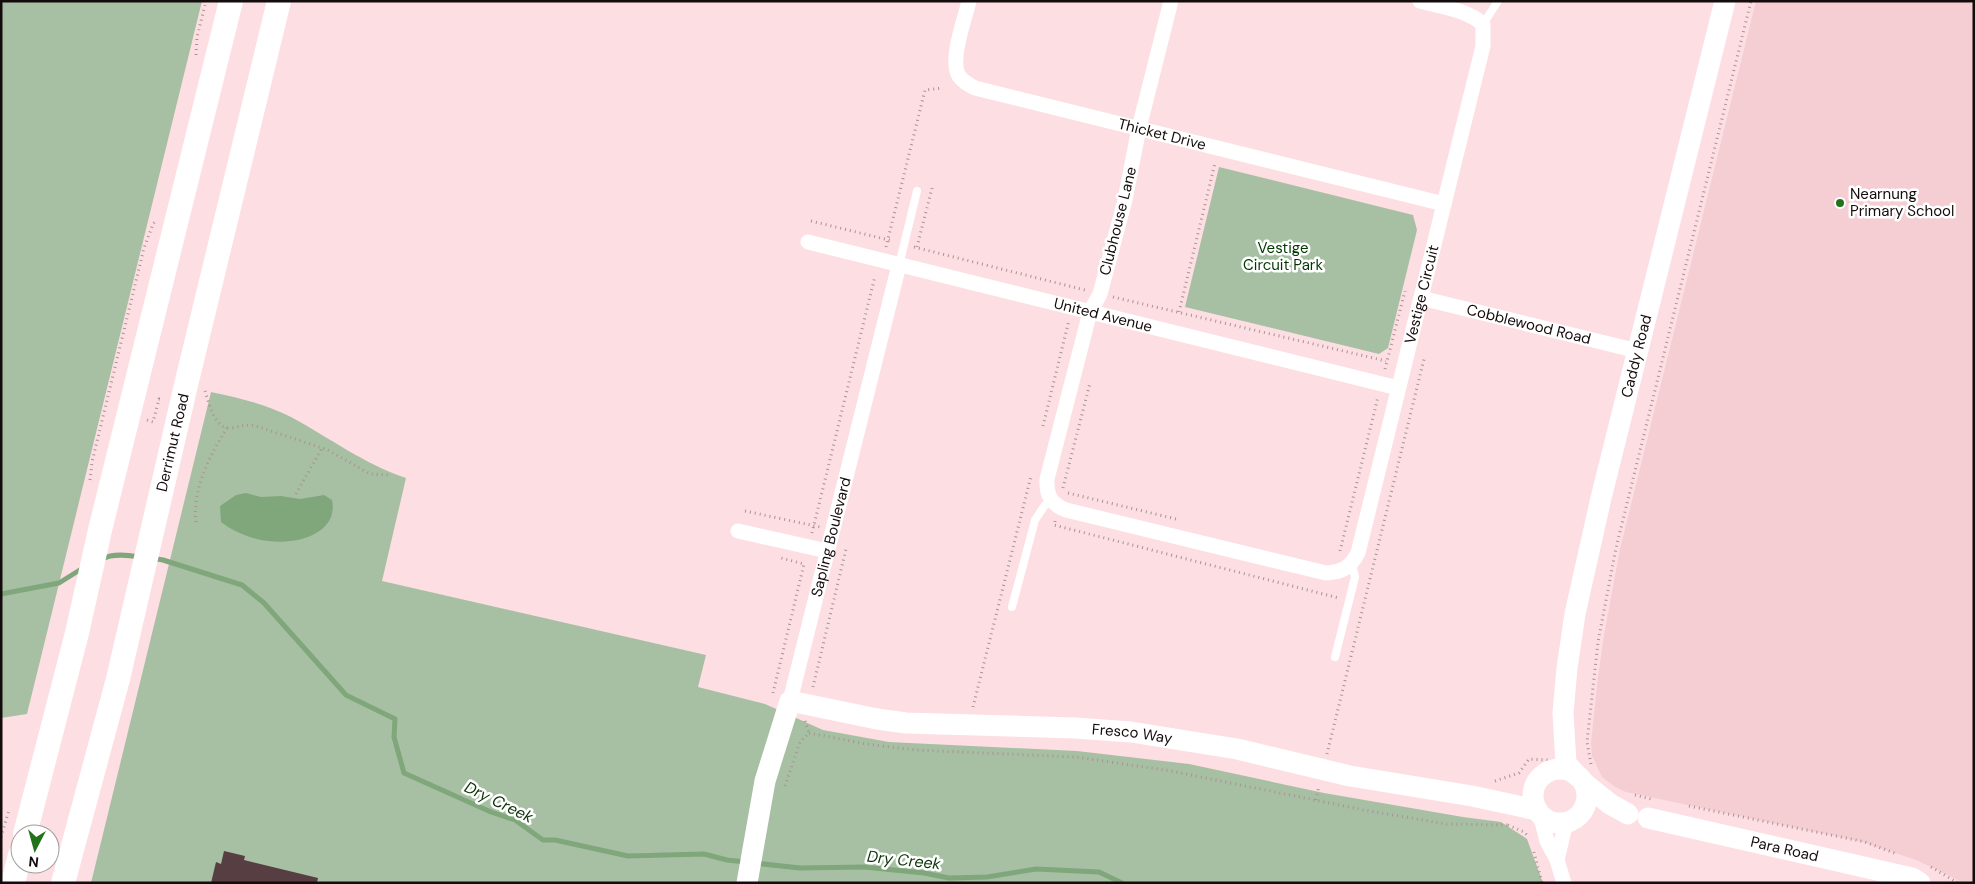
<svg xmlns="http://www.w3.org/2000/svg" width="1975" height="884" font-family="'DM Sans',sans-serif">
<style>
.built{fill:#f5ced4}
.green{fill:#a7c0a4}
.water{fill:#80a67b}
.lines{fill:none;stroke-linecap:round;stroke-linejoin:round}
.stream{stroke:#80a67b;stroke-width:5}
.building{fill:#563e42}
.path{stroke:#a99295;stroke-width:3;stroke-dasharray:1 4;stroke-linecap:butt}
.lane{stroke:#fff;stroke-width:8}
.street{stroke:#fff;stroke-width:15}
.secondary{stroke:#fff;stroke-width:21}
.primary{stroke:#fff;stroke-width:24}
.poi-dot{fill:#22721a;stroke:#fff;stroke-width:2}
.labels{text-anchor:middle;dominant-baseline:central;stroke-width:5;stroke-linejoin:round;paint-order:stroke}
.street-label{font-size:15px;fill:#140b0c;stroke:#fff}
.poi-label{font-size:15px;fill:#140b0c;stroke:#fff;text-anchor:start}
.park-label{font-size:15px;fill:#003900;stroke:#fff}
.water-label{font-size:16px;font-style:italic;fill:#0c3408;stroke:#fff}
</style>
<rect width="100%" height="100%" fill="#fddee3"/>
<!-- built -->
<path class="built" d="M1756,1H1965L1974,4V883H1964L1916,860L1859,841L1626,792L1615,787L1602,777L1592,756L1591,743L1598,677L1604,635L1620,549Z"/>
<!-- green -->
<path class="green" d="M1,1H202L27,714L1,718Z
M1219,167L1413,215L1417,230L1388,348L1379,354L1185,307Z
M211,392C239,398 266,404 291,417C330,438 364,464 406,478L382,581L706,655L698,687L765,704L823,730L889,742L1077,751L1189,764L1324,793L1463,817L1501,822L1527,839L1543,883H91Z"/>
<!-- water -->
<path class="water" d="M246,493L261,497L281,496L300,499L324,495L332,500C339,535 294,545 268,541C251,539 234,532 221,522L220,506L236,495Z"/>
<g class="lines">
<!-- stream -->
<path class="stream" d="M151,558L163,560L242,585L264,603L346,695L395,719L394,737L404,773L491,812L515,820L543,840H555L628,856L704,854L727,860L746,862
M102,559C113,553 128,555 140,557
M1,594L59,583L83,568
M754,863L800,868L864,867L924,873L949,878L987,877L1036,869L1099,872L1122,883"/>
</g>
<!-- building -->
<path class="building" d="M224,851L245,856L244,860L318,878L317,883H211L216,862L221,864Z"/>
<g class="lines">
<!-- path -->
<path class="path" d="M196,55L197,37L206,1
M811,221L893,241
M886,247L925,90L943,88
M914,247L1085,290
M917,247L932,188
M1113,297L1386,361
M1179,312L1215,163
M1385,369L1405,291
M205,391C209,403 215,431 232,428C241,426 247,424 256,426L328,450L370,474L390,475
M147,420L153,422L159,399L163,400
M1043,426L1069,320
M90,480L92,462L144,248L153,224L156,221
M1063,488L1090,383
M1068,493L1176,519
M296,494L322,448
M745,511L820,527
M1055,521L1054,525L1339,598
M196,522C192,489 210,455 227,428
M812,533L875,276
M1340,551L1378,397
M813,687L846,549
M773,693L804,564L781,558
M973,707L1031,476
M805,721L809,733
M809,733L866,744L916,750L1076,757L1171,771L1369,811L1447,824L1508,825V823
M1327,754L1424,359
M1591,764L1587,742L1598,642L1616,548L1751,1
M1495,781L1519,773L1529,759L1548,760
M785,786L800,742L809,733
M1635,795L1651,799
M1316,800L1319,786
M1689,806L1865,842L1897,854
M1508,825L1524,832L1529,837
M1,837L9,810
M1534,852L1542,883
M1931,867L1958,883"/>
<!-- lane -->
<path class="lane" d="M1483,24L1498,1
M899,265L917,191
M1012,607L1035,520L1045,505L1051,501
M1335,657L1355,577L1352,564"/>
<!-- street -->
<g class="street">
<path id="s1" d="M969,1C965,19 949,60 959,76C963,82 969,85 975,88L1444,204"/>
<path id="s2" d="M1171,1L1139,128L1125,200L1100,294L1090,312L1047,479C1046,495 1051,504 1066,510L1326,573C1342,572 1350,568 1358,553L1483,46V24C1465,9 1441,7 1420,1"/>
<path id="s3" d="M808,242L1398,388"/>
<path id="s4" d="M1421,298L1638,351"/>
<path d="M738,531L827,551"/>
<path id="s5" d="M790,701L899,265"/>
<path d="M1540,814L1547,841L1557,860L1564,883"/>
<path d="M1557,860L1564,830L1571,820"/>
</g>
<!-- secondary -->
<g class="secondary">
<circle cx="1560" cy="796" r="27"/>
<path id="s6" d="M1577,776L1566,763L1563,713L1567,668L1575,614L1601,498L1725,1"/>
<path d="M1584,783L1610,804L1628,814"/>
<path id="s7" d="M1648,818L1912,878L1920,883"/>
<path id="s8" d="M747,883L765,781L790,701L877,719L906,723L1075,728L1131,732L1237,749L1350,776L1472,796L1537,810"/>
</g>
<!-- primary -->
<g class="primary">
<path d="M25,834L77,633L100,530L231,1"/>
<path d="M13,883L20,855"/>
<path id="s9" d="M63,883L118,679L186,385L279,1"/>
</g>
</g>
<!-- markers -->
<circle class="poi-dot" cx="1840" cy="203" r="5"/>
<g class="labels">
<!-- street labels -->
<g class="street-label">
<text stroke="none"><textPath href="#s1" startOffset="290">Thicket Drive</textPath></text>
<text transform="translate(1118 221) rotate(-76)">Clubhouse Lane</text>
<text stroke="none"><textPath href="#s2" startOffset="1108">Vestige Circuit</textPath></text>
<text stroke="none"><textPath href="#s3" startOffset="304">United Avenue</textPath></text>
<text stroke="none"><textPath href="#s4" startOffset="111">Cobblewood Road</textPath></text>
<text stroke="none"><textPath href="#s6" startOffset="432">Caddy Road</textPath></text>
<text stroke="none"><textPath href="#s9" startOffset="454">Derrimut Road</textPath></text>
<text stroke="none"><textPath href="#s5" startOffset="169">Sapling Boulevard</textPath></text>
<text stroke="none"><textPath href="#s8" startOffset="532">Fresco Way</textPath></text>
<text stroke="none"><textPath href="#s7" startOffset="140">Para Road</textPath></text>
</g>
<!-- poi labels -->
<g class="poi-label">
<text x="1850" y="194">Nearnung<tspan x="1850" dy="17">Primary School</tspan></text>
</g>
<!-- park labels -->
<g class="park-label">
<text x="1283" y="248">Vestige<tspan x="1283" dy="17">Circuit Park</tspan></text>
</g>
<!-- water labels -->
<g class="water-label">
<text transform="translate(499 802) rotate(26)">Dry Creek</text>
<text transform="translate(904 860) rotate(6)">Dry Creek</text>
</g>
</g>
<!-- border -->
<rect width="1975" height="884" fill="none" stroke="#140b0c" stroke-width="5"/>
<!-- north arrow -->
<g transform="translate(35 849) rotate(186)"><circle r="24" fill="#ffffff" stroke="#a19d9e"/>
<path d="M0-4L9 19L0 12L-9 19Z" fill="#22721a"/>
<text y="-8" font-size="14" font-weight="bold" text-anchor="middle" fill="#140b0c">N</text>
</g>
</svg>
